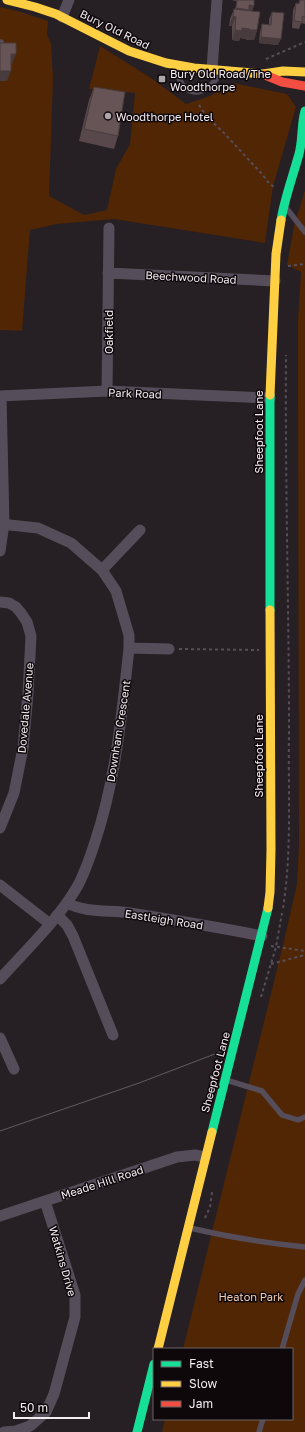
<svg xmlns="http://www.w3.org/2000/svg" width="305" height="1432" font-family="'Golos Text',sans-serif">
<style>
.green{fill:#502605}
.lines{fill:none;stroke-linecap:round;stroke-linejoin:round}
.path{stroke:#564f59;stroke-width:2;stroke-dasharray:3 3;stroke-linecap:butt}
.lane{stroke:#564d5b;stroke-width:5.5}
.street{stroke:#564d5b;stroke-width:11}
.fast{stroke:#16e098;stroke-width:9}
.slow{stroke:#ffcf43;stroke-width:9}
.jam{stroke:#f24e42;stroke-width:9}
.tram{stroke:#625b64;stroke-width:1}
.wall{fill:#59484b}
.shaded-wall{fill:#483b3d}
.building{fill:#675457;stroke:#483b3d}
.poi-dot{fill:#ada4a9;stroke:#0e080b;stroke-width:1.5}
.labels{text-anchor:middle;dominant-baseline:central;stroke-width:3;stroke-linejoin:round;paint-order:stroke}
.street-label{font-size:11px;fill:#f5ecf1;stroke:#0e080b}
.poi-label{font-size:11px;fill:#f5ecf1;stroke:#0e080b;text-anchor:start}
.park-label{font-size:11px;fill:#f3ccb4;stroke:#0e080b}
</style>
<rect width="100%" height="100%" fill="#261f23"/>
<!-- green -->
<path class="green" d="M0,7L21,12L48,21L47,34L51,44L53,78L49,196L84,215L107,210L116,169L130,144L135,93L89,89L100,46L151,78L186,104L210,96L233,83L287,94L296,107L273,186L265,243L114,219L57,224L30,230L22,331L0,330Z
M305,190V1432H162L165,1419H292V1349H183L284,941L297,884L299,844L298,384V320L301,272L287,265L294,226Z"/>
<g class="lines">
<!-- path -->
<path class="path" d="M266,59L305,42
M199,105L206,116L223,132L261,173L269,183L274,187
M288,266L305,264
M179,649L259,650
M283,908C292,853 288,789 289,733C289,607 285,481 286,355
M271,946L305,951
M271,964L305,955
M261,997L276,947L282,913
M205,1218L210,1207L212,1192"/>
<!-- lane -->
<path class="lane" d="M0,42H1
M176,67C182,99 203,99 220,74
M287,209L305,232
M226,1080L262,1091L282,1115L298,1120L305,1117
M190,1228C228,1237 266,1243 305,1247
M282,1349L298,1294L305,1280
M259,1432L263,1419"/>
<!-- street -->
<path class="street" d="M62,17L69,0
M212,69L217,0
M108,273L275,281
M107,391L109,228
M0,396L107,391L270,398
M0,524L38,528L71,543L102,570L116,591L129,635V648C122,713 116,779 95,842C90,857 85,873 77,887C58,920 26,950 0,979
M0,551L4,524L1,396
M102,570L140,530
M0,602L9,603L16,607L21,613L27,622L31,636L28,694L23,748L14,793L0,828
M129,648L169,649
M0,885L50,924
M67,903C86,913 109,910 130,913C174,920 218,927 262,936
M57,915L67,925L73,936L113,1035
M0,1038L14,1069
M0,1216L177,1157L195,1155L205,1157
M4,1432L16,1431L30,1426L46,1412L54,1394L75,1317V1295L45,1201"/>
<!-- fast -->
<path class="fast" d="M281,220C285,197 293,176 299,154C303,139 301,125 305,111
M270,395V610
M212,1132L268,908
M137,1432L154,1364"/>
<!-- slow -->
<path class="slow" d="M7,0L35,7L56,14L129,51L166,63L194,68L263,74L283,71L305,72
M270,395L276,254L281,220
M268,908L270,892L271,850L270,610
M158,1349L212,1132"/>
<!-- jam -->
<path class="jam" d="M265,75L282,82L305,86"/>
<!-- tram -->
<path class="tram" d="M0,1131L139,1083L220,1052"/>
</g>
<!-- wall -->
<path class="wall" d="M231,0H254V6L252,11L257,30L254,40H246V39L240,38L239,41L232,40V26H229L230,19L234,9H235L237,2L236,1Z
M300,0H305V24L301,23L299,29L292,28L293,10L296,3L298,4Z
M272,12L278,45L259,43L260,31L262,24L269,25V19Z
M94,87L118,136L114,149L79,141L89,100Z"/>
<!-- shaded-wall -->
<path class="shaded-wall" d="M249,5L254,6L251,13L234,15L236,8Z
M233,16L236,17L232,26H229Z
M242,28L250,29L246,39L240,38L239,41L232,40L235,30Z
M249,30H257L254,40H246Z
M261,37L281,39L278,45L259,43Z
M11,54H16L12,64H7Z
M0,71H11L7,81H0Z"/>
<!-- building -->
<path class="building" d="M237,0H254V6L249,5V10L236,8Z
M300,0H305V17L302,16V22L294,21L296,3L299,4Z
M234,9L260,12L257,30H249L250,29L242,28V31L235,30L236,17L233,16Z
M272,12L284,13L281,39L261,37L262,24L271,25Z
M0,43H16V54H11V71H0Z
M94,87L125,92L118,136L84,129Z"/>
<!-- markers -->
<g class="poi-dot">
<rect x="158" y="75" width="8" height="8" rx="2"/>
<circle cx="108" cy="116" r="4"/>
</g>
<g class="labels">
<!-- street labels -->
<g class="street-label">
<text transform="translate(115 29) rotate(26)">Bury Old Road</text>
<text transform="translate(191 277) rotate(3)">Beechwood Road</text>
<text transform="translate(108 332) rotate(-90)">Oakfield</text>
<text transform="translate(135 393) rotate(2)">Park Road</text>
<text transform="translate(258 432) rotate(-90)">Sheepfoot Lane</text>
<text transform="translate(25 708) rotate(-85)">Dovedale Avenue</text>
<text transform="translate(118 731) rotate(-81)">Downham Crescent</text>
<text transform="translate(258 756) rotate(-90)">Sheepfoot Lane</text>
<text transform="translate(164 919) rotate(9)">Eastleigh Road</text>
<text transform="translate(215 1072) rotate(-75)">Sheepfoot Lane</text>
<text transform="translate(102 1182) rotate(-18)">Meade Hill Road</text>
<text transform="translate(63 1261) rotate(74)">Watkins Drive</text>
</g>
<!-- poi labels -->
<g class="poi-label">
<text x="170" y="73">Bury Old Road/The<tspan x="170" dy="13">Woodthorpe</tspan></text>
<text x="116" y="116">Woodthorpe Hotel</text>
</g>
<!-- park labels -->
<g class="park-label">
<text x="251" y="1296">Heaton Park</text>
</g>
</g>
<!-- legend -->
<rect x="153" y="1348" width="140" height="72" fill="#0e080b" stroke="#6a6367"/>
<rect x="161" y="1361" width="20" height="6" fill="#16e098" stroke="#6a6367"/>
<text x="189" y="1368" font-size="12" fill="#f5ecf1">Fast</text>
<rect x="161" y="1381" width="20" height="6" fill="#ffcf43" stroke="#6a6367"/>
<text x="189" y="1388" font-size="12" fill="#f5ecf1">Slow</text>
<rect x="161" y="1401" width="20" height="6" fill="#f24e42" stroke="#6a6367"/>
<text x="189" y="1408" font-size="12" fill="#f5ecf1">Jam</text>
<!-- scale -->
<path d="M14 1412v6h75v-6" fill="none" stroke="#f5ecf1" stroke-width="2"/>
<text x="20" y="1412" font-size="12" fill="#f5ecf1" stroke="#0e080b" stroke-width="3" paint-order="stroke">50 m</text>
</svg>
